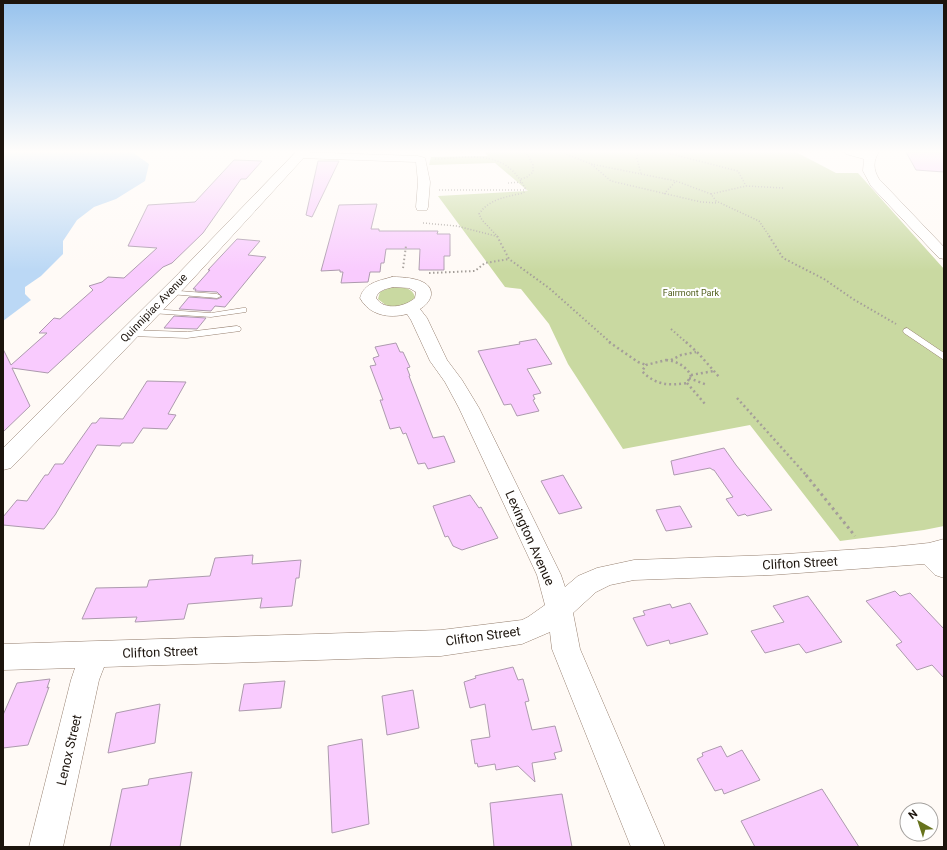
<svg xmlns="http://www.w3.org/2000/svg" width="947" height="850" font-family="Roboto,sans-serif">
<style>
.green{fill:#c9d9a1}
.water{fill:#bbd8f5}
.building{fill:#f9cbfe;stroke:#ad9aae}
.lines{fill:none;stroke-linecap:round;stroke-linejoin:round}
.service-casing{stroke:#978171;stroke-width:1}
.minor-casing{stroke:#978171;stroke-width:1}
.secondary-casing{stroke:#978171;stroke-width:1}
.path-far3{stroke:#a49e99;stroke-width:1.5;stroke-dasharray:1 2;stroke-linecap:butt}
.path-far2{stroke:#a49e99;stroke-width:2;stroke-dasharray:1.5 2.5;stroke-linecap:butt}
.path-far1{stroke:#a49e99;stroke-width:2.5;stroke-dasharray:2 3;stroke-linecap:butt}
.path{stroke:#a49e99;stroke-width:3;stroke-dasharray:2.5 3.5;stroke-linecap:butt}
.service{fill:#fff;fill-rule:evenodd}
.minor{fill:#fff;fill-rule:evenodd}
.secondary{fill:#fff;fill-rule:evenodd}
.labels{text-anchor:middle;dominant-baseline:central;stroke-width:4;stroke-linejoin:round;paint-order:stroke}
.far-park-label{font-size:9px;fill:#505e1c;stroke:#fff}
.street-label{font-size:11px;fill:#1c140d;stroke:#fff}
.near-street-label{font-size:13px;fill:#1c140d;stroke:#fff}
</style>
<rect width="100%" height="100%" fill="#fffaf6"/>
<!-- green -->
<path class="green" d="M484,152H796L836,173H858L944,269V526L924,530L840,541L750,425L623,449L568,364L549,324L521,289L505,287L438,196L528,191L495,163L429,165L431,157L488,156Z
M397,287C406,288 412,288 415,297C409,306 398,306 388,307L378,299L380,292L389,288Z"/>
<!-- water -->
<path class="water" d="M3,152H135V154L149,164L145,181L116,199L94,207L77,220L63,241V254L41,276L25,287V294L31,300L3,321Z"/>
<!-- building -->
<path class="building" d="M906,152L944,153V172L916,170Z
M234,160L262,161L246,179H241L203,233L172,263L163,267L48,373L12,368L30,406L3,432V349L11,365L47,333H39L54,318L60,319L93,290L89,286L102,282L108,277L124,278L157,248L128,246L148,205L195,202Z
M318,161H339L312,217L306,215Z
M377,204L371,229H379V231H438L437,234H450V256H444V270H419L420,249H386L384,263H381L380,272H370L368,282L341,283L343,272H340V270L321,271L339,205Z
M237,239L260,241L248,255L266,257L225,307L215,306L211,311L179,309L189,297L217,299L222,297L217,292L195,291L196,289H193L210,270H208Z
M174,316L206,318L197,329L164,328Z
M536,339L552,364L527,369L541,393L533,395L535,399L533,400L539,411L517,416L511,404L504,405L478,351L520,344L519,342Z
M396,343L400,352H403L410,367L407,368L410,376H409L433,438L444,436L455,462L428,469L425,463L418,464L406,433L403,434L400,427L390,429L380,400H383L370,366L376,365L373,358L379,356L375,347Z
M147,381L186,382L168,414L176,415L167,429L143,428L133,443H122L120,446L97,445L55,515L44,529L3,525V517L17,500L27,501L45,475H48L55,464H63L92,423H96L100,418L123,419Z
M724,448L736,465L772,510L747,516L745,514L738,516L726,499L733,497L714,470H713L710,468L674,475L671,461Z
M563,475L582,508L559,514L541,481Z
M470,495L479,508L481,507L498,538L462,550L453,546L448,536L445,537L433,506Z
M680,506L692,527L666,531L656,510Z
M253,555L252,564L301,560L299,578H296L292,606L260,608L262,598L188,604L184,619L135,622L137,617L82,619L96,588L147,587L149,580L210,576L215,558Z
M895,591L900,596L910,593L944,629V678L932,665L917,670L896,645L902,642L866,601Z
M808,596L842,642L806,653L799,644L765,653L751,631L784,622L773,606Z
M690,603L708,634L670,644L669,640L647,646L633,618L645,615L643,611L670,604L672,608Z
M513,667L518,680L523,679L529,701L525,702L532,730L555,726L562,751L554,753L556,759L532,763L535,782L518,766L496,770L495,764L478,767L477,763L475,764L471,740L490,737L485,704L470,708L464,682L476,678L475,676Z
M50,679L47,688L49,687L28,745L3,748V715L17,683Z
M285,681L281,708L239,711L244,684Z
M413,690L419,728L387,735L382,696Z
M160,704L155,743L108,753L116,713Z
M362,739L369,824L332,833L328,746Z
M721,746L727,757L742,750L760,780L724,794L722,789L715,791L697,759L703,756L702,753Z
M192,772L180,847H110L122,789L148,785L149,779Z
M822,789L859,847H755L741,821Z
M562,794L572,847H494L490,803Z"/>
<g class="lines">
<defs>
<path id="service" d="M167,290L217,294L221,296L217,298L170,294L166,292Z
M243,308H246V312L211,317L151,313L147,311L151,309L211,313Z
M237,326L240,327L241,329L240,331L187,338L130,336L126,333L130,330L187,332Z
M907,328L944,353V360L904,333L903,331L904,329Z"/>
<path id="minor" d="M297,152L418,156L425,158L430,182L428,207L427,210H417L416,207L418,182L416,162L299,158L293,155Z
M845,152H879C873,161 873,169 879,179L944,247V259L939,258L871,186L863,171L864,159L846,154Z
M392,277C403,277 433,278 431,295C430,301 425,306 420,309L427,318L447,360L462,380L479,408L561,575L565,587L578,576L597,568L634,560L771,555L891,547L929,543L944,539V578L935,575L924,564L771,575L634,580L610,585L596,592L573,613L580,649L665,847H631L552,649L550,632L522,644L441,656L104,667L99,680L63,847H29L71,680L75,668L3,670V644L441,630L522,620L528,617L545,605L537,575L459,408L445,382L430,361L411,320L407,314C389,319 369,315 360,298C364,283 378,281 392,277ZM393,287L409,288L416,292L415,298C405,307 384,311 376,298C378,290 386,289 393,287Z"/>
<path id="secondary" d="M296,152H309L190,282L11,468L3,470V448L178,274Z"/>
</defs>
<!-- service casing -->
<use href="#service" class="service-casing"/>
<!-- minor casing -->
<use href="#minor" class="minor-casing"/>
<!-- secondary casing -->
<use href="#secondary" class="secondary-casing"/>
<!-- path-far3 -->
<path class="path-far3" d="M561,152L591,164L611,181L701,202L718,203
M638,152L637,158L641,174
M664,152L738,171L746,186
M435,159C474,157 506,149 526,190
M591,164L676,181L711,194L716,201L759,221L770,237
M521,179L527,177L533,172V165L526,152
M508,183L523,182
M439,190H526
M664,194L676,181
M711,194L746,186L784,188
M423,223L457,226L496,236
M498,237L482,220L479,214C489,199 506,197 523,193L526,190"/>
<!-- path-far2 -->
<path class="path-far2" d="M497,236L509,259L549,288L611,343
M769,236L783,258L824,279L853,299L896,324
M403,268L406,246
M429,273L475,271L485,263L509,259
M671,329L687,343"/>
<!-- path-far1 -->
<path class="path-far1" d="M609,342L638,362L646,365
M686,342L699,354L720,378
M666,360C677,361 685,366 691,375L687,383C669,386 655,385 642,371L646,365Z
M671,360L681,355L696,352
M691,375L714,371
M689,378L707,385
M687,383L705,404
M737,398L807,476"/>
<!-- path -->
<path class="path" d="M806,475L855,536"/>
<!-- service -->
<use href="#service" class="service"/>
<!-- minor -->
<use href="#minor" class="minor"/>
<!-- secondary -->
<use href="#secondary" class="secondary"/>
</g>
<!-- sky -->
<linearGradient id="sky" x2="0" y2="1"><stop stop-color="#96c2ed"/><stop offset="0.56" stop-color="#fffdfb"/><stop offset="1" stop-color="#fffdfb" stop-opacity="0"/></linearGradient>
<rect width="947" height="271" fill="url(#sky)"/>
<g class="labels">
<!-- far-park labels -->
<g class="far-park-label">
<text x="691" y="293">Fairmont Park</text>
</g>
<!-- street labels -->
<g class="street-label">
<text transform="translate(154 308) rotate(-46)">Quinnipiac Avenue</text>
</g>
<!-- near-street labels -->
<g class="near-street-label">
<text transform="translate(530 538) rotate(66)">Lexington Avenue</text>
<text transform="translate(800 563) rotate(-3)">Clifton Street</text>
<text transform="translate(483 636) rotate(-8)">Clifton Street</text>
<text transform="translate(160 652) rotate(-2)">Clifton Street</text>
<text transform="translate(69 750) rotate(-77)">Lenox Street</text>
</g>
</g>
<!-- border -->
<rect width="947" height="850" fill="none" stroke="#1c140d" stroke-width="8"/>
<!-- north arrow -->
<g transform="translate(919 822) rotate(321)"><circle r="19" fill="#ffffff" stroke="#a4a19e"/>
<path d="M0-3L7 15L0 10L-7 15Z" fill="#67731d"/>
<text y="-6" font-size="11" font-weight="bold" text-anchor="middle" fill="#1c140d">N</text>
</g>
</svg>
